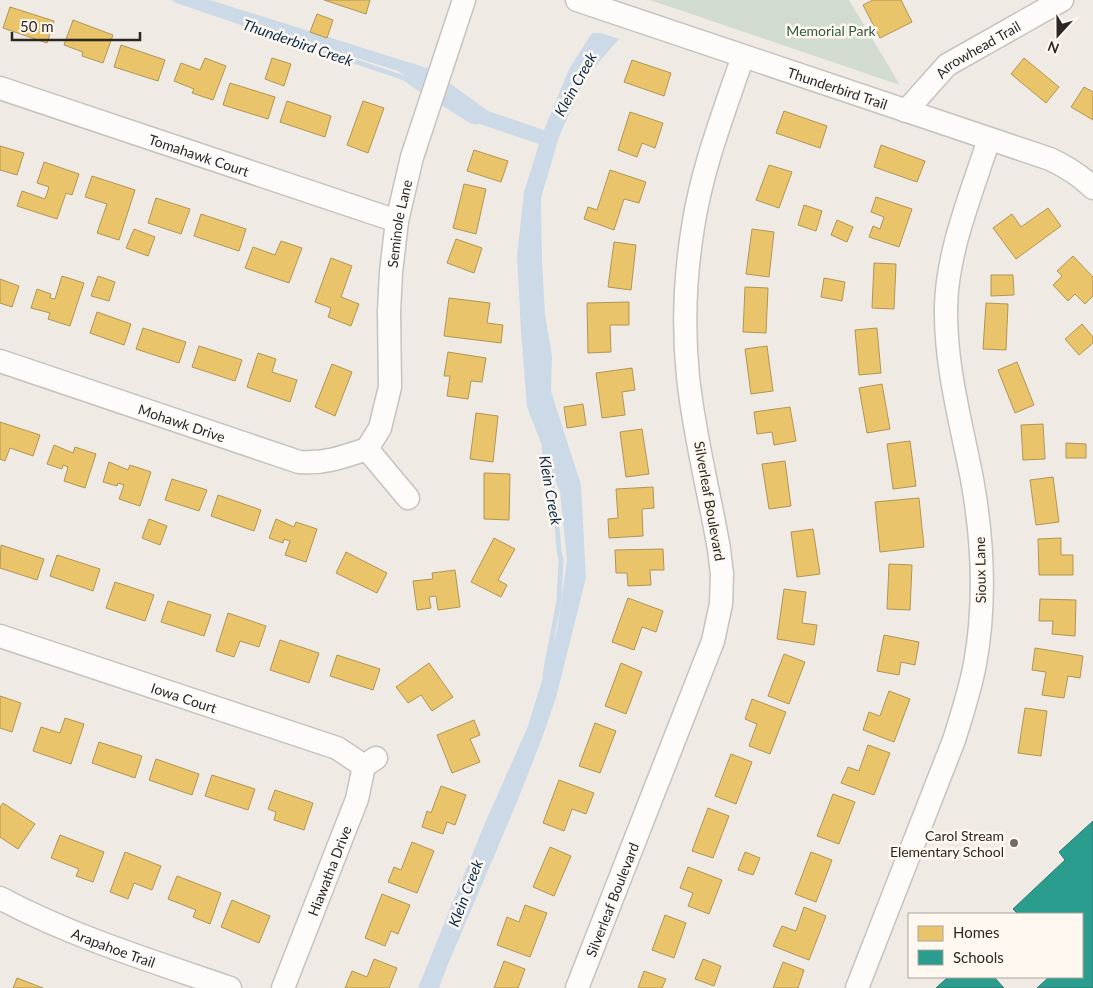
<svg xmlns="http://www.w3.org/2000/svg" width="1093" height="988" font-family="Lato,sans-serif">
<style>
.green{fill:#d1dbcf}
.water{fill:#ccdae8}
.pier{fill:#f0eae4}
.homes{fill:#e9c46a;stroke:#b09555}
.schools{fill:#2a9d8f;stroke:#2a7a6f}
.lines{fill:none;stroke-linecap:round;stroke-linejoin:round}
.stream{stroke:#ccdae8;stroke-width:5}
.minor-casing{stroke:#c7c2be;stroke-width:25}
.minor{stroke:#fdfcfb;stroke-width:22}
.poi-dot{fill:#706b67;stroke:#fff8f1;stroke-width:2}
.labels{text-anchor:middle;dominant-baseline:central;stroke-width:5;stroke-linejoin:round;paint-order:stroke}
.park-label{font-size:14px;fill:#2f5b3e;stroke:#fff8f1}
.street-label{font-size:14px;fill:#2b2723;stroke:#fff8f1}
.poi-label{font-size:14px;fill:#2b2723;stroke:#fff8f1;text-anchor:end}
.water-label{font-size:15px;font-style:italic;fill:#082b4b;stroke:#fff8f1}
</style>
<rect width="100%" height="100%" fill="#f0eae4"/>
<!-- green -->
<path class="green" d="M649,0H849L900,85L650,0Z"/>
<!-- water -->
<path class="water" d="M177,0H210L430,69L488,111L544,130L569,69L592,33H601L626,0H648L619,39L585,78L559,137L541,198L542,260L545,315L552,356L551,391L581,485L586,578L556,698L542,738L517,802L446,969L439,988H418L482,830L528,726L557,631L567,560L560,492L527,407L521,331L517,256L524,192L539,144L471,121L398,71Z"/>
<!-- pier -->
<path class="pier" d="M626,0H648L619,39L601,33Z"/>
<!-- homes -->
<path class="homes" d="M324,0H370L366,14Z
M873,0H901L912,22L880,38L863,5Z
M10,7L54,21L47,43L3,28Z
M317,14L333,20L327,38L310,32Z
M73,20L113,35L103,63L82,56L83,52L64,45Z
M121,45L165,60L158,81L114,67Z
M205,58L226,66L213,100L192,93L194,89L174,81L181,63L200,70Z
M272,58L291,64L284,86L265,79Z
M1024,58L1059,87L1046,103L1011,74Z
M632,60L671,73L664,96L624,82Z
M230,83L275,97L268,119L223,105Z
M1084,87L1093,92V120L1071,107Z
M287,101L331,116L325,137L280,122Z
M363,101L384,108L368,153L347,145Z
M784,111L827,126L820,148L776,133Z
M630,112L663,123L655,148L642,143L637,157L618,150Z
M881,145L925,161L917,182L874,167Z
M0,146L24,153L17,175L0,170Z
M474,150L508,161L501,182L467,171Z
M44,162L79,174L72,195L66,193L57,219L17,206L22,191L45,199L49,187L37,183Z
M769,165L792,172L779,208L756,200Z
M610,170L646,182L639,203L624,199L614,230L584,219L588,207L597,210Z
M92,176L135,190L119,240L97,233L107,204L85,197Z
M464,184L486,189L476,234L453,228Z
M876,197L912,209L899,247L869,237L873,226L880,229L884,217L871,212Z
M156,198L190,209L181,234L148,223Z
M804,205L822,211L816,231L798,225Z
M1048,208L1061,226L1016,259L993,228L1012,214L1021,227Z
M201,214L246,229L239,251L194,236Z
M837,220L853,227L847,242L831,235Z
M134,229L155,237L148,256L126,248Z
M752,229L774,232L769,277L746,274Z
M456,239L482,248L474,273L447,263Z
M281,241L302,248L289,283L245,268L253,247L275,255Z
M614,242L636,245L631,290L608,287Z
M1073,256L1093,277V296L1085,304L1075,294L1068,301L1053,285L1062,276L1057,271Z
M331,258L352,266L341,297L359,304L351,326L328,317L331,308L315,302Z
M874,263L896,264L894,309L872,308Z
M991,275H1013L1014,295L991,296Z
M62,276L84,283L70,326L48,319L50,313L31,308L37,289L51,294L50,298L55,299Z
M98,276L115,282L109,301L91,296Z
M824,278L845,282L842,301L821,297Z
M0,279L19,286L12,307L0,303Z
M745,287L768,288L766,333L743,332Z
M449,298L490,303L487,323L503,325L501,343L444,336Z
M629,302V325H610L611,352L588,353L587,303Z
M986,303L1008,304L1006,350L983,349Z
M97,312L131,324L124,345L90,333Z
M1082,324L1093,337V343L1079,355L1065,339Z
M143,328L186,342L179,363L136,349Z
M877,328L881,373L859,375L855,330Z
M199,346L242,360L235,381L192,367Z
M767,346L773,391L751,394L745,349Z
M448,352L486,358L482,382L471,381L468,399L447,396L450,376H444Z
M258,353L276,359L272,372L297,380L290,402L247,387Z
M1017,362L1034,405L1015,413L998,370Z
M332,364L352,372L335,416L315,407Z
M632,368L635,390L622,392L625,415L602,418L596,373Z
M882,384L890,429L867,433L859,388Z
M583,404L586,425L567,428L564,407Z
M790,407L796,441L774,445L772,432L757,434L754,412Z
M476,413L498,416L493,462L470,459Z
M0,422L40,435L33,456L10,448L5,461L0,459Z
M1043,424L1045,459L1023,460L1021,425Z
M642,429L649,474L626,477L620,432Z
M910,441L916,486L893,489L887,444Z
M1066,443L1086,444V458H1066Z
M54,445L73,453L75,447L96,454L85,488L64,481L68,467L63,465L62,469L47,464Z
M785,461L791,506L769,509L762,464Z
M109,462L128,470L130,465L151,472L140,506L119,499L124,485L118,483L117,486L103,482Z
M484,473L510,474L509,520L484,519Z
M1053,477L1059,522L1036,525L1030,480Z
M172,479L207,490L199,511L165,500Z
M653,487L654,508L642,509L643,536L609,538L608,519L618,518L616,489Z
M218,495L261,510L254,531L211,516Z
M919,498L924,547L880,552L875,502Z
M149,519L167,526L160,545L142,538Z
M276,519L294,527L296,522L317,529L306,562L285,555L290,541L284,539L283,543L269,538Z
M813,529L820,574L797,577L791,532Z
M494,538L515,549L498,580L507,585L501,597L471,582Z
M1061,538V555H1073V575H1039L1038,539Z
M1,545L44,559L37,580L0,568Z
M663,549L664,570H650L651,585L628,586L627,573H616L615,550Z
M346,552L387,573L377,593L336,573Z
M57,555L100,569L93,591L50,576Z
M889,564L912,565L910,610L887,609Z
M455,570L460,607L438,610L436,596L429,597L431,608L417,610L413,581L433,579L432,573Z
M115,582L154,595L145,621L106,608Z
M784,589L806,592L802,623L817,625L814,645L777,639Z
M628,598L663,611L656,632L642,627L634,650L612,642Z
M1040,599L1076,600L1075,636L1052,634L1053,621H1039Z
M168,601L211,615L204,636L161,622Z
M228,613L266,626L259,647L240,641L234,657L216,651Z
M884,635L919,642L915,665L901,662L899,675L877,671Z
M280,640L319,653L309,683L270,670Z
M1035,648L1083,656L1080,678L1068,676L1064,698L1042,695L1046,672L1032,670Z
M784,654L805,662L789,704L768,696Z
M337,655L380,669L373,690L330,676Z
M429,663L453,697L432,711L421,695L408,703L396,687Z
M621,663L642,672L626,714L605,706Z
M889,691L910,699L894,742L863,730L869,712L880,716Z
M0,696L21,703L12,732L0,728Z
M752,699L786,712L770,754L749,746L757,724L745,719Z
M1025,708L1047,711L1041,756L1018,753Z
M65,718L84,724L71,764L33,751L41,727L60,733Z
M474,720L480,735L470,739L480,762L452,773L437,735Z
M595,723L616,731L600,773L579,766Z
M99,742L142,756L135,778L92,763Z
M868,745L890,753L874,795L841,783L848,767L859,771Z
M731,754L752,762L736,804L715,796Z
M156,759L199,774L192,795L149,780Z
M212,775L255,789L248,810L205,796Z
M559,780L594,793L586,814L572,809L564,831L543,823Z
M441,786L466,795L455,825L447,822L443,834L422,827L427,811L431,813Z
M275,790L313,803L304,830L274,820L276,812L268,809Z
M833,794L855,802L839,844L817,836Z
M3,803L35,824L18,849L0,837V807Z
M708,808L729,816L713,858L692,851Z
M60,835L104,852L93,882L76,876L79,869L51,858Z
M412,842L434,851L417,893L388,882L394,867L401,870Z
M550,847L571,856L554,896L533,887Z
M125,852L161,866L152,890L134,883L128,899L110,892Z
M745,852L760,858L753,875L738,870Z
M811,852L832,860L816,902L795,894Z
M688,867L722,880L709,914L688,906L693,893L680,888Z
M177,876L221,893L210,924L193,917L196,910L168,899Z
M382,894L410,905L398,934L391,931L385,946L365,938Z
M232,900L270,916L259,943L221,927Z
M525,905L547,913L530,957L497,945L507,917L519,922Z
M804,907L826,916L809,960L773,946L782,926L796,931Z
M665,915L686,923L674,958L652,950Z
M374,959L397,968L389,988H345L352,971L367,977Z
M703,959L721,966L714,986L695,979Z
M504,961L525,969L518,988H494Z
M783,962L804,970L798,988H773Z
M644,971L666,979L662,988H638Z
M17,978L43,988H13Z"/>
<!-- schools -->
<path class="schools" d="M1093,821V988H1037L1048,978L1047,977H1082V914H1018L1013,909L1065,860L1059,852Z
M948,977H994L1004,988H936Z"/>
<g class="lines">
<!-- stream -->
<path class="stream" d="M175,0L404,78L420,89
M444,104L471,121L477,122
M544,448L555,501L559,550L561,560L559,601L545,674"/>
<defs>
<g id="minor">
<path id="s1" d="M577,0L1050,159C1067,167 1080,175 1093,188"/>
<path id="s2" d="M0,88L397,221"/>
<path id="s3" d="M906,111L947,65L1062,0"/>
<path id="s4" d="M0,361L299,462C324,464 343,457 367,449"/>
<path id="s5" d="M367,449L380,428L390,387L389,312L391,272L397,221L412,157L464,0"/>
<path d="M367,449L408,498"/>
<path id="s6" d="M0,636L337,748L364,766"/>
<path id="s7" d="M0,898C73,937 152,961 230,988"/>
<path id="s8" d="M283,988L357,799L364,766L376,758"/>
<path id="s9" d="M577,988L713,641L721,604L722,574L719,549C709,492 694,434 688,377C683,327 685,276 693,227C702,168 724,112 743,56"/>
<path d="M857,988L954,740C962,715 970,690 975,664C986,603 983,540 972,479C961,422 945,366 946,307C947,251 972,192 989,139"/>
</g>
</defs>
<!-- minor casing -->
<use href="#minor" class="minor-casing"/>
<!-- minor -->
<use href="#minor" class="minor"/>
</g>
<!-- markers -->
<circle class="poi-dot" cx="1014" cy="843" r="5"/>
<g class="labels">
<!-- park labels -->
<g class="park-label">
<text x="831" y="30">Memorial Park</text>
</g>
<!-- street labels -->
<g class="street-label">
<text stroke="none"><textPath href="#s3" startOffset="96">Arrowhead Trail</textPath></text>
<text stroke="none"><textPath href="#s1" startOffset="275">Thunderbird Trail</textPath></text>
<text stroke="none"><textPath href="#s2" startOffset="210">Tomahawk Court</textPath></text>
<text stroke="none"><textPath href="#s5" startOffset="231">Seminole Lane</textPath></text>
<text stroke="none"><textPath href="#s4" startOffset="192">Mohawk Drive</textPath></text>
<text transform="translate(710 501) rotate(80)">Silverleaf Boulevard</text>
<text transform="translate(980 570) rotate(-91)">Sioux Lane</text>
<text stroke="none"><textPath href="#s6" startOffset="194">Iowa Court</textPath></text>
<text stroke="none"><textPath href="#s8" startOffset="126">Hiawatha Drive</textPath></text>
<text stroke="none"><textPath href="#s9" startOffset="95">Silverleaf Boulevard</textPath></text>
<text stroke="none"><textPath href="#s7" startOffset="124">Arapahoe Trail</textPath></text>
</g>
<!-- poi labels -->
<g class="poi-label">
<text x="1004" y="835">Carol Stream<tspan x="1004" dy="16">Elementary School</tspan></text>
</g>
<!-- water labels -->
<g class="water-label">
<text transform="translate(298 42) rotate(19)">Thunderbird Creek</text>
<text transform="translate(575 84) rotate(-61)">Klein Creek</text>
<text transform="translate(551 490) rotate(80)">Klein Creek</text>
<text transform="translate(465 893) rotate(-69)">Klein Creek</text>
</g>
</g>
<!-- legend -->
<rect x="908" y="913" width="175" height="65" fill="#fff8f1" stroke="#aaa49f"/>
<rect x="918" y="926" width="25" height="15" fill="#e9c46a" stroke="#aaa49f"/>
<text x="953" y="938" font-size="15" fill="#2b2723">Homes</text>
<rect x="918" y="950" width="25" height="15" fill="#2a9d8f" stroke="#aaa49f"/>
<text x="953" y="963" font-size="15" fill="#2b2723">Schools</text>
<!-- north arrow -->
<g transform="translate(1058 35) rotate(201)" stroke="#fff8f1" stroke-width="4" paint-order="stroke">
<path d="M0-4L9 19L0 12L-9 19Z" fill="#2b2723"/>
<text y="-8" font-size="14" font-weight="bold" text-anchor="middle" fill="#2b2723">N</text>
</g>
<!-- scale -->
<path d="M12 32v8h128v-8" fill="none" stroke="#2b2723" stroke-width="2.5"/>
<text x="20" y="32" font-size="15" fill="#2b2723" stroke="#fff8f1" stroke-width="4" paint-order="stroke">50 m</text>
</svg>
